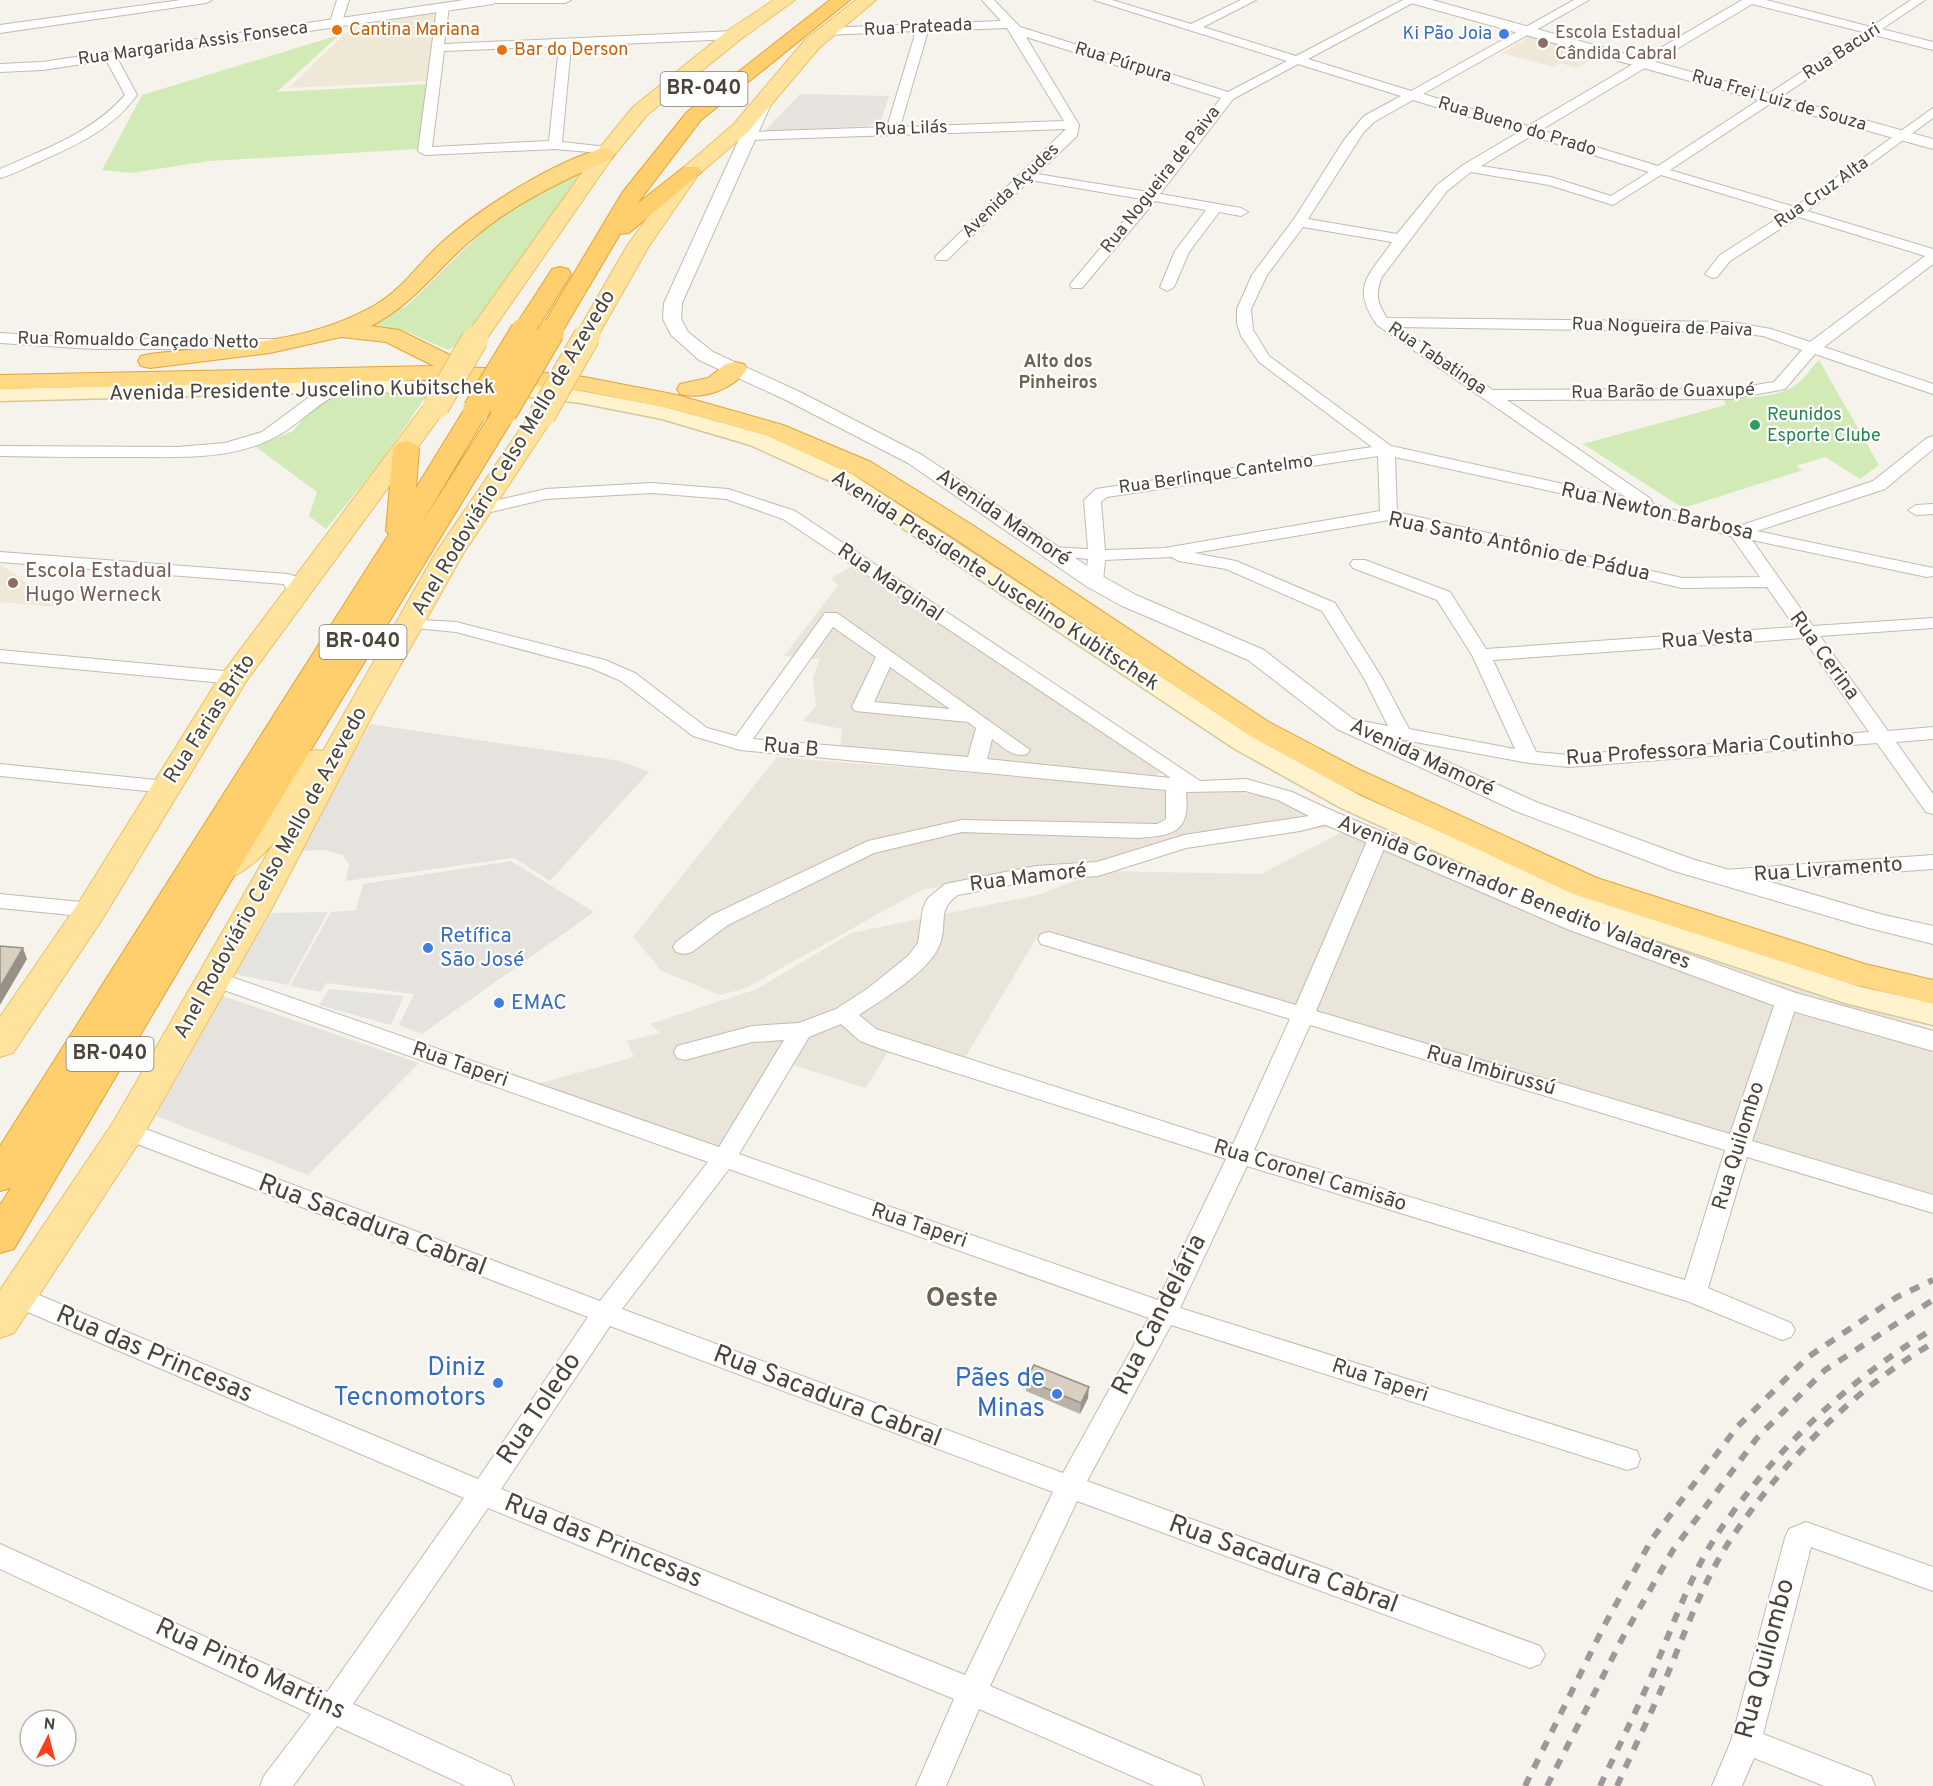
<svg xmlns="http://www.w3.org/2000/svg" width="1933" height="1786" font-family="Overpass,sans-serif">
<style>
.residential{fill:#eae5da}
.industrial{fill:#e6e2dd}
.education{fill:#efe8d6}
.green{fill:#d2eab5}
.parking{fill:#e5e3e0}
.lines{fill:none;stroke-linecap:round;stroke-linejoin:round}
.minor-casing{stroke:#c2bbae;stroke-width:2}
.tertiary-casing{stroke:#c2bbae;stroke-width:2}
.secondary-casing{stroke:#d6c79b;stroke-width:3}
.primary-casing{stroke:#e6c16a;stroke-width:2}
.trunk-casing{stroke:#e0a43c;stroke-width:2}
.motorway-casing{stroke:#e0a43c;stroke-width:2}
.minor{fill:#fff;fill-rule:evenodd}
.tertiary{fill:#fff;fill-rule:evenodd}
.secondary{fill:#fff3cd;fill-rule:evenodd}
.primary{fill:#ffe39c;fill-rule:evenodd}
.trunk{fill:#ffd985;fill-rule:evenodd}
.motorway{fill:#ffcf6e;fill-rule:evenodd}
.rail{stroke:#9a9a9a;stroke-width:6;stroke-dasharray:10 10;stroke-linecap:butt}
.primary-bridge-casing{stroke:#e6c16a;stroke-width:28;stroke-linecap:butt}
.motorway-bridge-casing{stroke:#e0a43c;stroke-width:28;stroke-linecap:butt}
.primary-bridge{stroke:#ffe39c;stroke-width:26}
.motorway-bridge{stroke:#ffcf6e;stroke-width:26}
.wall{fill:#bab2a6}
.shaded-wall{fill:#979187}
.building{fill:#d8cfc1;stroke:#979187;stroke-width:1.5}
.food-dot{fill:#e8710a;stroke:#fff;stroke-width:2}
.shop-dot{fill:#3f7fe0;stroke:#fff;stroke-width:2}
.education-dot{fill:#8d6e63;stroke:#fff;stroke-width:2}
.leisure-dot{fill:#2e9e5b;stroke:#fff;stroke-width:2}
.labels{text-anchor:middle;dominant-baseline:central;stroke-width:4.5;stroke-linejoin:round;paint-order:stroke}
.far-street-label{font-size:18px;fill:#4b4439;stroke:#fff}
.far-food-label{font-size:18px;fill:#c56008;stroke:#fff;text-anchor:start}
.far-education-label{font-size:18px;fill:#785e54;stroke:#fff;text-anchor:start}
.far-shop-label{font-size:18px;fill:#366cbe;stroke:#fff;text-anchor:end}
.far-neighbourhood-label{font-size:18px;font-weight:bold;fill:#6e6250;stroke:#fff}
.far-leisure-label{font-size:18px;fill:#27864d;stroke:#fff;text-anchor:start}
.shield{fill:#fff;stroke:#817c74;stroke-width:1.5}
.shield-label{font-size:20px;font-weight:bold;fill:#4b4439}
.street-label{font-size:21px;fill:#4b4439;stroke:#fff}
.education-label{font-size:21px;fill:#785e54;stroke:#fff;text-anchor:start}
.shop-label{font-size:21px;fill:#366cbe;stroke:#fff;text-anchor:start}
.near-street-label{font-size:26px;fill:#4b4439;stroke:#fff}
.near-shop-label{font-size:26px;fill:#366cbe;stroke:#fff;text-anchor:end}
.near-neighbourhood-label{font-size:27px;font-weight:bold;fill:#6e6250;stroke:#fff}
</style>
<rect width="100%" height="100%" fill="#f6f3ec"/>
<!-- residential -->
<path class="residential" d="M856,564L1164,772L1147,779L840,754L842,729L803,721L816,706L813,677L820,659L784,656L838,585L831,578Z
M777,757L1144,787L1222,790L1282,799L1341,826L1178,844L1098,867L1023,872L921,890L746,988L720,995L662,971L633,937Z
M1346,830L1657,942L1933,1029V1208L1742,1142L1037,937L959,1068L892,1045L866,1088L786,1063L722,1157L534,1085L634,1057L627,1041L660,1033L650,1024L757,989L851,933L1038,895L1101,871L1261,874Z"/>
<!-- industrial -->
<path class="industrial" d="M800,94L889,96L881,121L868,126L765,131Z
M370,724L621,761L649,772L550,881L514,858L346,881L349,864L343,855L324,850L299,851Z
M511,861L594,912L422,1034L399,1025L414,994L326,983L321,992L290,986L331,912L356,910L363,884Z
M223,996L419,1063L308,1175L156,1116Z"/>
<!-- education -->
<path class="education" d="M437,11L430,81L289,88L356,23Z
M1534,34L1602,53L1577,68L1560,63L1554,67L1502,53Z
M0,564L60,607L0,602Z"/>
<!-- green -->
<path class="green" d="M339,35L277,92L429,84L419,149L209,161L131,173L102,170L142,95Z
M594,160L483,329L448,350L403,330L356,323L407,306L488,226L548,184Z
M1819,360L1879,465L1860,479L1825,457L1796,466L1803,470L1683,508L1583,444L1726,405L1723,398C1746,397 1777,399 1797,384C1805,378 1812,367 1819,360Z
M340,391L429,392L380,463L326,529L309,516L317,492L256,447L293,431L313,408Z"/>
<!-- parking -->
<path class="parking" d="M328,912L288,985L234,974L271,913Z
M329,989L404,996L391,1025L319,1005Z"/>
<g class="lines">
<defs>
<path id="minor" d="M181,0H212L206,3L0,33V25Z
M337,0H349L342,22L336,26L330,22Z
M491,0H571L565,3H497Z
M982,0H994L1020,27L1228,92L1287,61L1094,0H1112L1191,24L1241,0H1256L1203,27L1296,56L1403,0H1418L1308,59L1411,91L1574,0H1589L1423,94L1528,126L1742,0H1766L1871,27L1911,0H1925L1882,29L1933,42V50L1874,35L1670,170L1795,207L1933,108V118L1807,211L1933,249V264L1824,347L1933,384V394L1815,354L1785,389L1730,399L1507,400L1651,499L1653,504L1736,527L1873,481L1927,438L1933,436V449L1885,489L1757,531L1933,568V576L1927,577L1752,540L1813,626L1933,618V628L1820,636L1888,731L1933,727V739L1896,742L1933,794V814L1926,812L1877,743L1569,767L1529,763L1340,728L1337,724L1347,718L1388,726L1364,678L1322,611L1226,569L1179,561L1171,557L1105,560L1103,581L1094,586L1085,581L1088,559L1048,555L1045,551L1048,547L1088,549L1084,500L1096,489L1372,447L1259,362L1241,336L1237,323V309L1252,275L1294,219L1344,140L1364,116L1401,96L1298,64L1233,99L1160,194L1241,208L1248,212L1241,216L1219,212L1189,252L1174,287L1167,291L1160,287L1175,251L1206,210L1155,201L1082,288H1072L1070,285L1072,282L1142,199L1030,180L947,260H937L935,257L1066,129L749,140L742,136L749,132L887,127L916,31L826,35L822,34V28L1001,21ZM1752,4L1863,32L1658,166L1541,130ZM1007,28L1064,121L900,127L928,31ZM1026,37L1221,98L1148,192L1037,174L1077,136L1079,125ZM1413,100L1519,132L1463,165L1437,185L1397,234L1308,219L1363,133L1374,122ZM1531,136L1649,172L1611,196L1551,177L1481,166ZM1471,172L1549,185L1613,205L1661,175L1786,213L1720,255L1705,274L1712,278L1717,277L1730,261L1799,217L1925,256L1810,342L1771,329L1732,322L1387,318C1377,303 1375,293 1382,277L1447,191ZM1303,227L1392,242C1369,276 1350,286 1377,325L1627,498L1391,446L1269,356L1253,330L1251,309L1267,275ZM1398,327L1732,332L1763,336L1802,350L1774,382L1730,389L1493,390ZM1378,456L1380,511L1165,548L1105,550L1101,502L1107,497ZM1395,457L1650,513L1731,536L1760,577L1682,578L1397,512ZM1389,520L1682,588L1767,587L1795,627L1486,649L1450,592L1365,560H1353L1350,564L1353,568L1437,600L1472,655L1515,749L1409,729L1382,678L1335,603L1236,561L1194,553ZM1803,638L1869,732L1569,755L1536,752L1493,660Z
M443,3L449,7L444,44L734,31L740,35L734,39L571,46L562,142L607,147L612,148V154L555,149L425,155L418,151L437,7ZM559,46L549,141L432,147L444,51Z
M110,52L116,56L137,95C112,130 73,147 34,164C23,169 12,175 0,178V169C45,149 92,133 125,95L104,56Z
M0,333L94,339H275L283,344L275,349H94L0,343Z
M340,381L346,383L348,386L346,389C316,403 295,430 265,442C223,460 174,457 129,457C86,457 43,457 0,456V446L177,447L225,443L262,432L312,395Z
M652,483L728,489L795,511L1200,781L1246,779L1292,792L1335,812L1338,817L1335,822L1300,831L1186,848L1098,876L1036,880L958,895C936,910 948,923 940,944C930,971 882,1000 859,1015L876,1029L1233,1144L1290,1019L1041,944L1038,939L1041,934L1049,932L1296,1005L1368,839L1371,834H1385L1388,839L1316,1011L1730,1134L1776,1000L1779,995L1787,992L1795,995L1798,1000L1752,1141L1933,1195V1213L1747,1157L1708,1288L1791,1323L1795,1330L1791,1337L1782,1340L1687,1301L1247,1166L1180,1308L1637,1451L1640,1459L1637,1467L1627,1470L1171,1325L1087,1481L1540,1646L1545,1655L1540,1664L1530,1668L1077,1501L990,1686L1200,1776L1204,1786H1155L979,1709L946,1786H916L954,1699L488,1508L353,1704L510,1776L514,1786H466L337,1726L293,1786H260L264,1776L311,1714L0,1569V1544L327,1692L464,1498L9,1304L5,1297L9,1290L18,1287L27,1290L478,1479L588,1317L119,1137L115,1131L119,1125L127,1122L135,1125L600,1301L708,1162L207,984L204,979L207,974L215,972L223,974L719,1147L784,1040L752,1042L685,1060L677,1058L674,1052L677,1046L752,1026L799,1023L836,1009L867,989L908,956L918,943L923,908L928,898L945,884L1036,866L1097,862L1184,835L1309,816L1278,800L1245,791L1186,792C1190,833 1174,835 1138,838L962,832L874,853L728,925L692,952L684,954L676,952L673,947L676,942L712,915L868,841L962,820L1157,824L1166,819V790L740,750L693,736L621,681L591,668L456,632L405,627L402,623L405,619L456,622L605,660L635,673L707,728L736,736L825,613H837L1030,750L1027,754C1013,758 1003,747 992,739L987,759L1171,778L783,519L726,499L652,493L546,499L478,515L470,510L472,506L546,489ZM833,627L876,657L852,707L855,711L968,722L976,728L968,757L753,739ZM890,667L950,709L874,702ZM841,1024L860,1041L884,1050L1226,1159L1158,1300L739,1154L809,1037ZM1310,1025L1725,1150L1685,1280L1254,1150ZM729,1169L1149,1318L1063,1473L622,1309ZM610,1326L1053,1492L965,1675L501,1489Z
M1933,504V514L1916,515L1908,510L1916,505Z
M0,552L288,574L300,578L305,594L302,598H290L284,584L0,562Z
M0,650L234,672L243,678L234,684L0,662Z
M0,764L166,781L173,783L176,787L173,791L166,793L0,776Z
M1933,855V869L1723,884L1716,882L1713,877L1716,872L1723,870Z
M0,894L91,903L98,905L102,910L98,915L91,917L0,908Z
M1806,1522L1933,1567V1591L1811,1547L1763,1734L1871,1776L1875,1786H1824L1754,1758L1742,1786H1712L1731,1741L1785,1538L1789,1529Z"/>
<path id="tertiary" d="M464,0H500L493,4L42,70L0,72V64L42,62Z
M1409,0H1432L1933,139V149L1411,3Z
M764,97L772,102L682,303L681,319L688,332L713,352L802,393L922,455L1102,576L1136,595L1264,650L1353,719L1536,802L1692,859L1880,914L1933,926V944L1869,928L1674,871L1518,812L1337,729L1248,660L1120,605L1086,586L908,463L788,401L699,360L671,335L663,319L664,303L756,102Z
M1328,809L1585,917L1796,993L1933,1031V1051L1778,1007L1567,929L1319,822L1316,817L1319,812Z"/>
<path id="secondary" d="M340,380L504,382L581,391L665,407L766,435L852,474L1253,737L1361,796L1582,895L1861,987L1933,1003V1025L1845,1003L1562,909L1341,808L1235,749L836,484L750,445L662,419L581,403L504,394L340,392L0,401V389Z"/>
<path id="primary" d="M774,0H795L741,39L647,115L612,158L483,344H467L463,339L467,334L598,150L633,107L727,31Z
M856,0H876L819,48L748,132L698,175L649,246L595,341H579L575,336L627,246L684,167L734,124L805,40Z
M436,399L445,401L448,406L247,680L103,918L13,1053L0,1057V1017L79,902L219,678L427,401Z
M542,407L551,410L555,415L463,554L373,714L273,906L140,1141L14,1333L0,1338V1290L114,1121L274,842C259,860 234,885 209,878L205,871L209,864L250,830L305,752L316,750L323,751L435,554L533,410Z"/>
<path id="trunk" d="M605,148L612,150L615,154L612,158C565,180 516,202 476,236C438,267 416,303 371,326L399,330L456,358L459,363L457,367L511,369L584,377L677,395L783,425L871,462L974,526L1269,722L1358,769L1597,878L1865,964L1933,980V1004L1848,983L1573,894L1336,783L1247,734L954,538L853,474L765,435L673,409L584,391L511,383L428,380L0,389V375L434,366L386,342L341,337L270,353L150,368L141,366L138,361L141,356L150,354C225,345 308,344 375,305C400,291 417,266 438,246C475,211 555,160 605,148Z
M735,362L744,364L747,369C734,389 704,400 680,394L677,389L680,384L708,378L726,364Z"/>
<path id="motorway" d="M830,0H850L701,120L637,204L684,167H698L702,171L698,175L629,233L620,234L559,337H543L539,332L622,193L687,112Z
M560,267L568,269L571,274L536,331L532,336H516L512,331L549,274L552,269Z
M476,402L485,405L489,410L420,526L495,407L504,404L513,407L517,412L237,871L14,1249L0,1253V1205L11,1188L0,1191V1146L389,534L386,531L393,449L397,444L406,441L415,444L419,449L416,488L467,405Z"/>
</defs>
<!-- minor casing -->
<use href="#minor" class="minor-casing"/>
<!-- tertiary casing -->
<use href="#tertiary" class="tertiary-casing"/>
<!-- secondary casing -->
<use href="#secondary" class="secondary-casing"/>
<!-- primary casing -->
<use href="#primary" class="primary-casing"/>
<!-- trunk casing -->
<use href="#trunk" class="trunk-casing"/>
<!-- motorway casing -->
<use href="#motorway" class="motorway-casing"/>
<!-- minor -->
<use href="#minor" class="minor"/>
<!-- tertiary -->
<use href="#tertiary" class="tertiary"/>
<!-- secondary -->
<use href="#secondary" class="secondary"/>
<!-- primary -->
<use href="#primary" class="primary"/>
<!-- trunk -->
<use href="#trunk" class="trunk"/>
<!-- motorway -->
<use href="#motorway" class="motorway"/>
<!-- rail -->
<path class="rail" d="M1525,1786L1604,1626L1652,1539L1738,1426L1808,1357L1897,1297L1933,1280
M1547,1786L1623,1637L1673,1550L1757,1438L1825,1370L1933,1300
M1600,1786C1618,1748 1637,1710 1654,1670C1675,1621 1693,1567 1725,1523C1781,1444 1850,1379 1933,1329
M1617,1786C1633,1750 1651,1714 1666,1678C1687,1628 1705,1575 1737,1530C1789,1456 1854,1389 1933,1343"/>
<defs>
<path id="primary-bridge" d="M436,406L475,339
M542,415L587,336"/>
<path id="motorway-bridge" d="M476,410L524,331
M504,412L551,332"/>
</defs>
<!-- primary-bridge casing -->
<use href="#primary-bridge" class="primary-bridge-casing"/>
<!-- motorway-bridge casing -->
<use href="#motorway-bridge" class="motorway-bridge-casing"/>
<!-- primary-bridge -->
<use href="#primary-bridge" class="primary-bridge"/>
<!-- motorway-bridge -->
<use href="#motorway-bridge" class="motorway-bridge"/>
</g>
<!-- wall -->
<path class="wall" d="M1026,1380L1088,1398L1080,1414L1026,1391Z"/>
<!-- shaded-wall -->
<path class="shaded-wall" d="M23,948L27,959L0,1005V987Z
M1089,1387L1088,1398L1080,1414L1081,1403Z"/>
<!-- building -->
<path class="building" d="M0,946L23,948L0,987Z
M1034,1365L1089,1387L1081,1403L1026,1380Z"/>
<!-- markers -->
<g class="food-dot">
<circle cx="337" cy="30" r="6"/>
<circle cx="502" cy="50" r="6"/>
</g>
<g class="shop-dot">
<circle cx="1504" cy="34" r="6"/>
<circle cx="428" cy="948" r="6"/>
<circle cx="499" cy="1003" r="6"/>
<circle cx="498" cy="1383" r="6"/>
<circle cx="1057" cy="1394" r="6"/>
</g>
<g class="education-dot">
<circle cx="1543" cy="43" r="6"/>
<circle cx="13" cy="583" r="6"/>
</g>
<circle class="leisure-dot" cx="1755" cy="425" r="6"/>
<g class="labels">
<!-- far-street labels -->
<g class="far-street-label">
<text transform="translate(918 28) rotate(-3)">Rua Prateada</text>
<text transform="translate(193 44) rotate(-8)">Rua Margarida Assis Fonseca</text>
<text transform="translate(1842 52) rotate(-33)">Rua Bacuri</text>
<text transform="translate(1123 63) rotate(17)">Rua Púrpura</text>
<text transform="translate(1779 101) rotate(16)">Rua Frei Luiz de Souza</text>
<text transform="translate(1517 127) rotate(17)">Rua Bueno do Prado</text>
<text transform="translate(911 129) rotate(-2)">Rua Lilás</text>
<text transform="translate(1161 180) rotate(-52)">Rua Nogueira de Paiva</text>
<text transform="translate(1011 191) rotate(-44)">Avenida Açudes</text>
<text transform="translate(1822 193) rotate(-35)">Rua Cruz Alta</text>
<text transform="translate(1662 328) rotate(2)">Rua Nogueira de Paiva</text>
<text transform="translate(138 341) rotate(1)">Rua Romualdo Cançado Netto</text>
<text transform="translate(1437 359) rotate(34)">Rua Tabatinga</text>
<text transform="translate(1663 392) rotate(-1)">Rua Barão de Guaxupé</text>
<text transform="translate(1216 475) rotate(-8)">Rua Berlinque Cantelmo</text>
</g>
<!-- far-food labels -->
<g class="far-food-label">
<text x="349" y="30">Cantina Mariana</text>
<text x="514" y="50">Bar do Derson</text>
</g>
<!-- far-education labels -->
<g class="far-education-label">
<text x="1555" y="33">Escola Estadual<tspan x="1555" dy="21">Cândida Cabral</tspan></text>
</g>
<!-- far-shop labels -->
<g class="far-shop-label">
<text x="1492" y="34">Ki Pão Joia</text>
</g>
<!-- far-neighbourhood labels -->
<g class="far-neighbourhood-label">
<text x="1058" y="362">Alto dos<tspan x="1058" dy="21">Pinheiros</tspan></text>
</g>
<!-- far-leisure labels -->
<g class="far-leisure-label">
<text x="1767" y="415">Reunidos<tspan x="1767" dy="21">Esporte Clube</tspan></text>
</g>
<!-- shield labels -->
<g class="shield">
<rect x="660.5" y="72" width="87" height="34" rx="4.5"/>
<rect x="319.5" y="625" width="87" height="34" rx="4.5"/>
<rect x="66.5" y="1037" width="87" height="34" rx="4.5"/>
</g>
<g class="shield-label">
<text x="704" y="89">BR-040</text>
<text x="363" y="642">BR-040</text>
<text x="110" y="1054">BR-040</text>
</g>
<!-- street labels -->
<g class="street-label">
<text transform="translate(302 391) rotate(-1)">Avenida Presidente Juscelino Kubitschek</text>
<text transform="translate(514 453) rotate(-59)">Anel Rodoviário Celso Mello de Azevedo</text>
<text transform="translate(1657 512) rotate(13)">Rua Newton Barbosa</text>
<text transform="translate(1003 518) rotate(34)">Avenida Mamoré</text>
<text transform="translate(1519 547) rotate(12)">Rua Santo Antônio de Pádua</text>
<text transform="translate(995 581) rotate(33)">Avenida Presidente Juscelino Kubitschek</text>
<text transform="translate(890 583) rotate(34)">Rua Marginal</text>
<text transform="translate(1707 639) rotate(-4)">Rua Vesta</text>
<text transform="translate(1824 656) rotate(54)">Rua Cerina</text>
<text transform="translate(210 719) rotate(-57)">Rua Farias Brito</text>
<text transform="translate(791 748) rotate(5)">Rua B</text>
<text transform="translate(1710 749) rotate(-4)">Rua Professora Maria Coutinho</text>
<text transform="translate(1422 758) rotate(25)">Avenida Mamoré</text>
<text transform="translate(1828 870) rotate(-4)">Rua Livramento</text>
<text transform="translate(271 873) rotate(-61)">Anel Rodoviário Celso Mello de Azevedo</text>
<text transform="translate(1028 878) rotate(-7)">Rua Mamoré</text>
<text transform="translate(1514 893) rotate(22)">Avenida Governador Benedito Valadares</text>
<text transform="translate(460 1065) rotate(19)">Rua Taperi</text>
<text transform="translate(1491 1071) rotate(16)">Rua Imbirussú</text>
<text transform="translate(1739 1146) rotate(-73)">Rua Quilombo</text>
<text transform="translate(1310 1176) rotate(17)">Rua Coronel Camisão</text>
<text transform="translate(919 1226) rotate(19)">Rua Taperi</text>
<text transform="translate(1380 1381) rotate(18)">Rua Taperi</text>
</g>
<!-- education labels -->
<g class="education-label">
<text x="25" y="571">Escola Estadual<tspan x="25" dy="24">Hugo Werneck</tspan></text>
</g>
<!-- shop labels -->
<g class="shop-label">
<text x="440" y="936">Retífica<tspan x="440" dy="24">São José</tspan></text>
<text x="511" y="1003">EMAC</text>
</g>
<!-- near-street labels -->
<g class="near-street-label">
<text transform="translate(372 1226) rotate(21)">Rua Sacadura Cabral</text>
<text transform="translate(1160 1315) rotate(-63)">Rua Candelária</text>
<text transform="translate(154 1355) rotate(23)">Rua das Princesas</text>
<text transform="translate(827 1397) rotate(21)">Rua Sacadura Cabral</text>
<text transform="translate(540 1409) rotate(-56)">Rua Toledo</text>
<text transform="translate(603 1542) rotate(22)">Rua das Princesas</text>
<text transform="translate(1283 1565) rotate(20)">Rua Sacadura Cabral</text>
<text transform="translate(1766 1659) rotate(-75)">Rua Quilombo</text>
<text transform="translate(250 1670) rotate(25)">Rua Pinto Martins</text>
</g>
<!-- near-shop labels -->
<g class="near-shop-label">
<text x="486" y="1368">Diniz<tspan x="486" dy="30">Tecnomotors</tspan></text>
<text x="1045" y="1379">Pães de<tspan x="1045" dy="30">Minas</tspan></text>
</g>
<!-- near-neighbourhood labels -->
<g class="near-neighbourhood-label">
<text x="962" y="1299">Oeste</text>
</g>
</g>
<!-- north arrow -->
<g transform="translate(48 1738) rotate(6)"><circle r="28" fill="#ffffff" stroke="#b7b4b0" stroke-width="1.5"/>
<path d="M0-4.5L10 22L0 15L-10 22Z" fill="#fc3f1d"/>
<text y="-9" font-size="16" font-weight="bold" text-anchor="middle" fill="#4b4439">N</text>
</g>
</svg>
